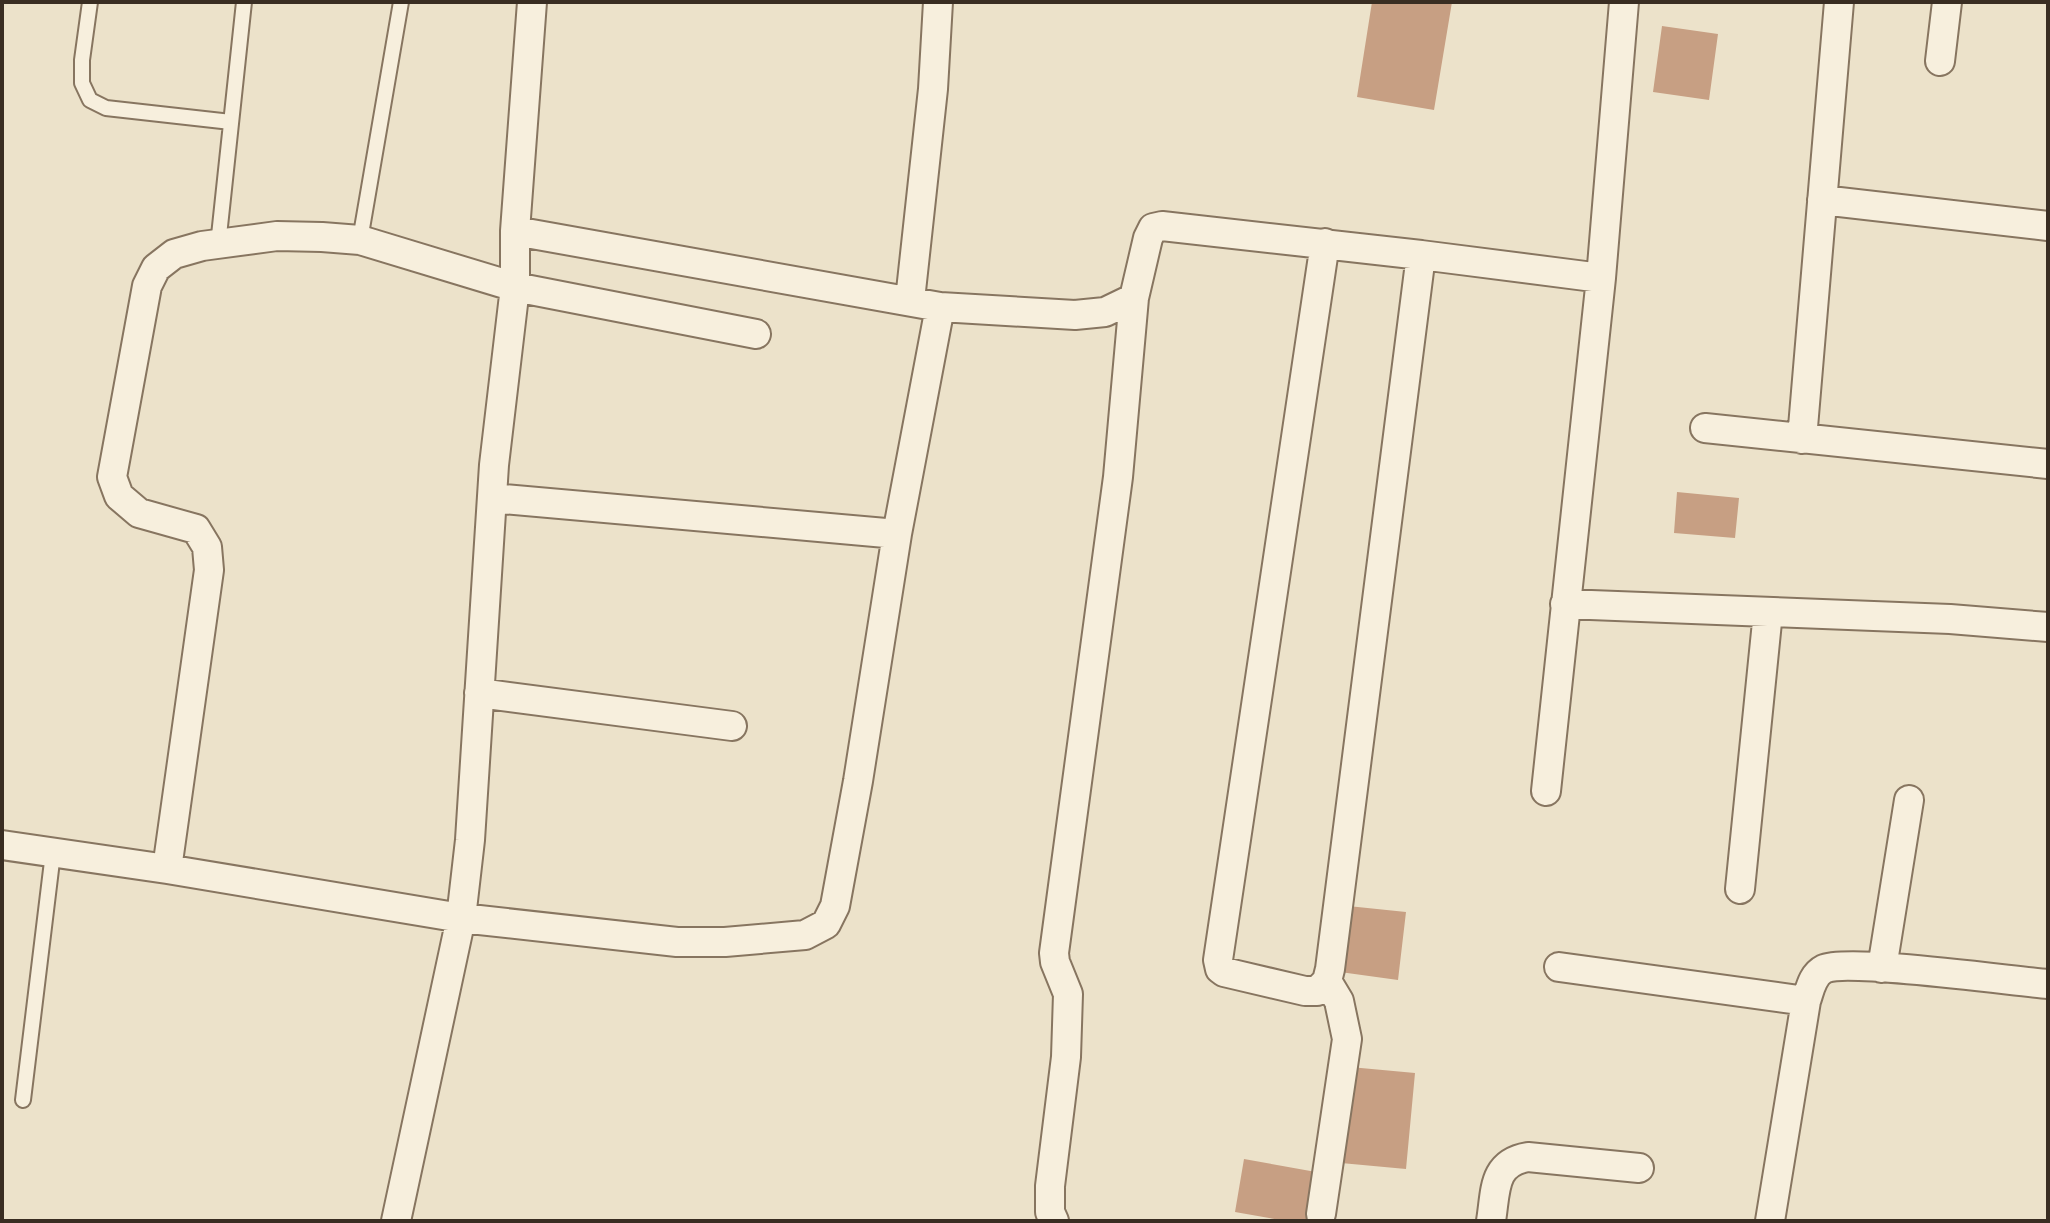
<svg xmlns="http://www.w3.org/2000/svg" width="2050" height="1223" font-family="'Noto Serif',serif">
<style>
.building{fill:#c79f83}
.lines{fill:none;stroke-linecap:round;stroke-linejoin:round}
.service-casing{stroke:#877560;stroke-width:18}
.minor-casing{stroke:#877560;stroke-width:32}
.service{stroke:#f7efdd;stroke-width:14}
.minor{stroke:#f7efdd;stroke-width:28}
</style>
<rect width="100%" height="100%" fill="#ece2ca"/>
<!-- building -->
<path class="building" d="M1372,2H1452L1434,110L1357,97Z
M1662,26L1718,34L1709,100L1653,92Z
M1677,492L1739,498L1735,538L1674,533Z
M1348,906L1406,912L1398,980L1340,972Z
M1350,1067L1415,1073L1406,1169L1341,1163Z
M1244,1159L1316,1172L1307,1221H1286L1235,1212Z"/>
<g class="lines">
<defs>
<path id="service" d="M90,2L82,60V83L90,100L106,108L231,122
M360,240L401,2
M218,245L244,2
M23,1100L53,853"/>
<path id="minor" d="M1940,61L1947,2
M1822,200L2048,226
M515,231L940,307L1075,315L1105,312L1134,298L1148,238L1153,228L1162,226L1421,255
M1325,243L1218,960L1220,969L1224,972L1305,991H1317L1327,981L1330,969L1421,255L1601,278
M910,300L933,89L938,2
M1705,428L2048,464
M1802,439L1839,2
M492,498L897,534
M1565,604L1950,619L2048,627
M479,693L732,726
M1546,791L1601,278L1624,2
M2,845L167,869L461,918L677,942H725L805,935L826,924L835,906L858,781L897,534L940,307
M167,869L209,570L207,547L196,529L139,513L119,496L112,477L147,286L156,268L174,254L202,246L277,236L322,237L360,240L515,287L756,334
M1740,889L1768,612
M1559,967L1806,1001
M1882,968L1909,800
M1321,1214L1347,1039L1339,1001L1327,981
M396,1221L461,918L470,840L494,465L515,287V231L532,2
M1054,1221L1050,1212V1186L1066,1057L1068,994L1055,962L1054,953L1118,477L1134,298
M1491,1221C1496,1191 1492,1163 1528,1157L1639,1168
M1770,1221L1806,1001C1810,990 1812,975 1824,969C1847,958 2012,981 2048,984"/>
</defs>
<!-- service casing -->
<use href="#service" class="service-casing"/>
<!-- minor casing -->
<use href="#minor" class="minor-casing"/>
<!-- service -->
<use href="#service" class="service"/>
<!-- minor -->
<use href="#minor" class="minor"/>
</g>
<!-- border -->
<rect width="2050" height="1223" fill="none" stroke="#392d22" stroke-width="8"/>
</svg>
